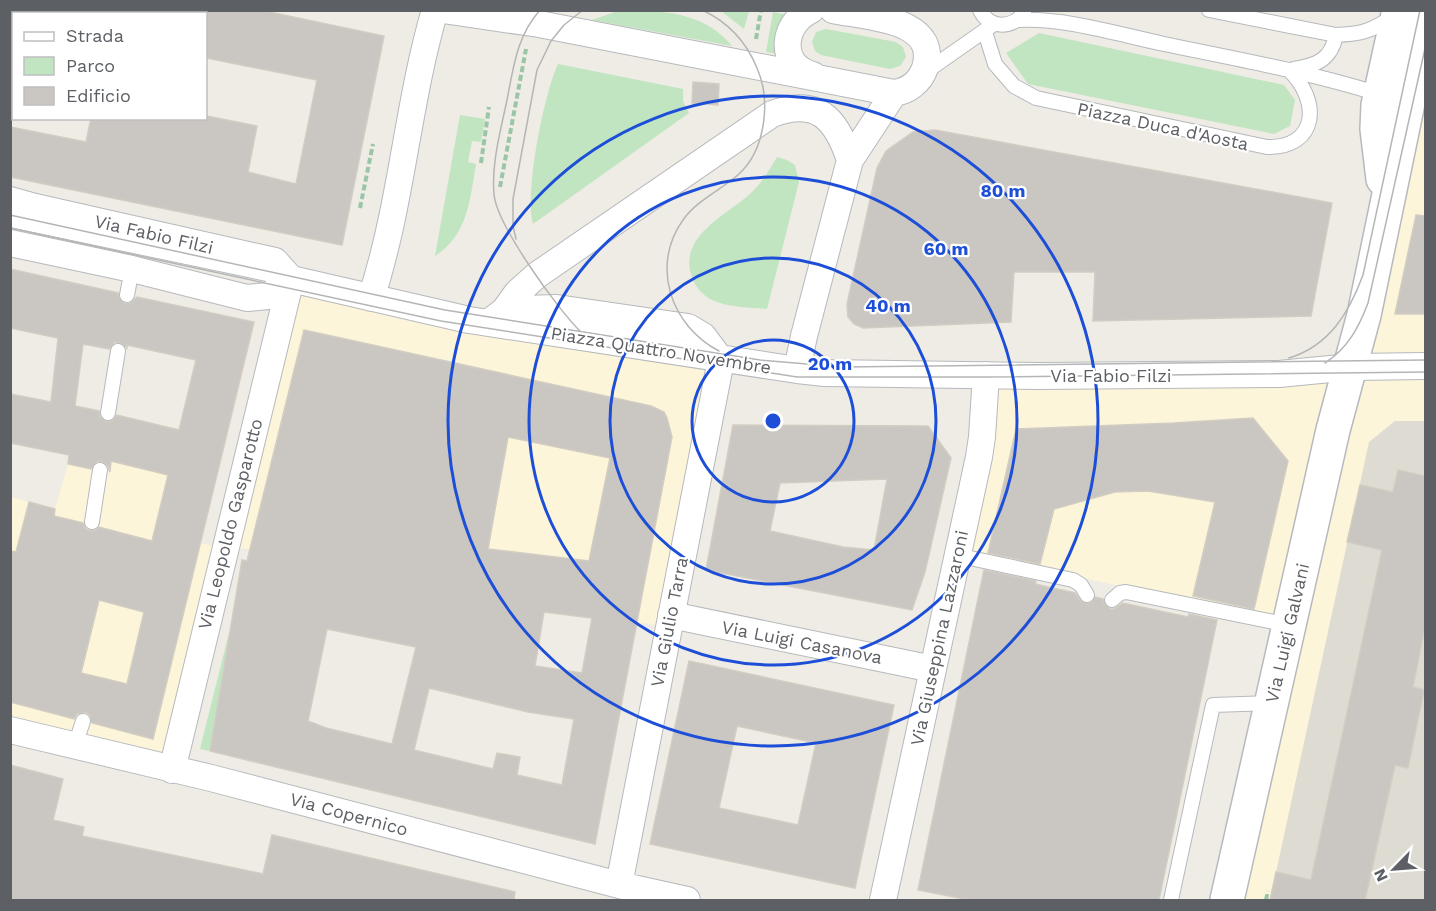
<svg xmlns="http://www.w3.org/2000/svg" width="1436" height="911" font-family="'Work Sans',sans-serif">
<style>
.commercial{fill:#fdf5da}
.education{fill:#dedbd2}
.green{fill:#c1e5c1}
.building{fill:#cac6c1;stroke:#d2cdc2;stroke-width:1.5;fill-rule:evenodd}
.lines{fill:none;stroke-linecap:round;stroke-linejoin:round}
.service-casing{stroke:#b6b9bd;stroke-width:16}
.minor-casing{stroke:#b6b9bd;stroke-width:28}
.tertiary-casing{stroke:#b6b9bd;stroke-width:36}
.path{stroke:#9ac5a7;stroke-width:4;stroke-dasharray:6 3;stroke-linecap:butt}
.service{stroke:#fff;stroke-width:14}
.minor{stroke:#fff;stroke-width:26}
.tertiary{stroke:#fff;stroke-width:33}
.tram{stroke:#b4b5b5;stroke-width:1.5}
.ring{fill:none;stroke:#1d4ed8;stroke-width:3}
.labels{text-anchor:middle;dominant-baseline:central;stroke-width:4.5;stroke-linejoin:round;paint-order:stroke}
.street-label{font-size:18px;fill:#5c5f64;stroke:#fff}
.centre{fill:#1d4ed8;stroke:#fff;stroke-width:3}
.ring-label{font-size:18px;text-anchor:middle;font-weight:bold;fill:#1d4ed8;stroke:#fff;stroke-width:4.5;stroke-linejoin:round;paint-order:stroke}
</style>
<rect width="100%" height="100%" fill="#eeece4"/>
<!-- commercial -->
<path class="commercial" d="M1425,33V900H1230L1293,624L960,551L989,379L1355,373Z
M293,284L716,363L665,626L320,584L323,562L228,546Z
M111,461L168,475L155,532L221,548L166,760L11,722V497L55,509L68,464L109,472Z"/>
<!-- education -->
<path class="education" d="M1395,421H1425V900H1270L1369,442Z"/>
<!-- green -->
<path class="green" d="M618,11C661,10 703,11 732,46L592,20Z
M721,11H749L744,29Z
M773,12L787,15L779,54L766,52Z
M826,29L896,42L903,47L906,57L900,66L890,69L821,55L815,51L812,42L816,32Z
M1039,33L1284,85L1295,100L1290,126L1274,134L1028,84L1006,53Z
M558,64L683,89V101L689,113L533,224C524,194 544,93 558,64Z
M460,115L485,119L481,142L472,141L468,162L476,164C470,199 468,235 435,256Z
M777,157L787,160L795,165L799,182L767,309C737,306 701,309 691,274C679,234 731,213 753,191C763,181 770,169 777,157Z
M231,625L210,751L200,749Z"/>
<!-- building -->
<path class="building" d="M206,10H260L384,36L342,245L10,177V127L86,142L91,118H206V116L257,126L248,172L296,184L317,80L206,58Z
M693,82L719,84L718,105L692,103Z
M935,130L1332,203L1311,316L1093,321L1095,272H1014L1011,322L863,328L854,324L848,317L847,304L877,168L886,151L913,132Z
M1416,215L1425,216V314H1395Z
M10,269L118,293L119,298L125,304L130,303L137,297L254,322L153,739L92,723L90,715L85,712L77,714L74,719L10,702V551L16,552L29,502L55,509L54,516L83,523L86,529L90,531L96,530L99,527L152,541L168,475L111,461L110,472L108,466L102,461L96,462L91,469L68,464L69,455L10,443V394L51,402L58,338L10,328ZM115,342L123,344L127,348V345L196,360L179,430L117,415L112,421L106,422L100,417L99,411L75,406L83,344L109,349ZM99,600L144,612L127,684L81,673Z
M304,330L651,406L664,412L667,418L672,437L595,844L210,751L242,560L247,561ZM508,437L610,458L589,561L488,549ZM544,612L592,618L582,673L535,666ZM327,629L416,647L392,744L326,728L308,721ZM429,688L528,712L574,719L562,785L517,775L520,757L497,753L493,769L414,750Z
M1253,418L1288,461L1254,609L1193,596L1215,502L1148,491L1115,492L1054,509L1040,564L988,553L1016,429L1173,423Z
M733,425L928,426L951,458L925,572L912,610L706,570ZM887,479L874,550L843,547L770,531L780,483Z
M1398,470L1425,476V626L1413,687L1424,690L1408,768L1395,765L1365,900H1270L1276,872L1311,880L1382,550L1347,542L1360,485L1393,492Z
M984,570L1036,581L1035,584L1075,593L1080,600L1087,604L1092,602L1095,597L1103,599L1105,605L1110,609H1114L1123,603L1188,617L1189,614L1217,620L1159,900H969L918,890Z
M689,661L894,705L855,888L650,844ZM737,726L816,743L798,825L719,808Z
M10,765L63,779L53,820L84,827L82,836L263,874L272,835L515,892L514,900H10Z"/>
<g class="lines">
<defs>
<path id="service" d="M980,10C989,29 1012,29 1024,13
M1209,10L1336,35C1361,34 1372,31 1392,17
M1019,20C1067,18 1117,34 1164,44C1236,59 1309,72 1379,94
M985,32L995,64L1014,86L1036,98L1267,147C1318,148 1321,101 1289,70
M1294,69C1317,65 1331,60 1336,35
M924,73L994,24
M10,220L286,278
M127,295L132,269
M108,413L118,351
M92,522L100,470
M956,555L1073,580L1081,585L1087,595
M1112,600L1120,593L1126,592L1289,625
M75,746L83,721
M1171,900L1213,705L1272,703"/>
<path id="minor" d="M443,10L539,24L894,93C908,91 920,82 925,68C940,18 865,17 833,10
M811,10C781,24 778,66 813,75
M10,200L35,207L275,261L291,279L469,320L797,370L825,373L1039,376L1279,374L1351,367L1426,366
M10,243L132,269L247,298L268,296L291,279
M371,298C402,204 407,105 435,10
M496,318L520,309L557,308L688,327L703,336L721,360
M488,323L504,311L517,293L537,275L772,114C817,97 836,118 850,160
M797,370L804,336L850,160L894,93
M671,615L933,669
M10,730L211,778L619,885L687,900
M172,770L291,279
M619,885L721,360
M883,900L979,457L982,437L986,375"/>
<path id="tertiary" d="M1383,179L1377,129L1378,105L1399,10
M1227,900L1333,430L1364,315L1426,16"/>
</defs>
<!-- service casing -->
<use href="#service" class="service-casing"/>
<!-- minor casing -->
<use href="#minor" class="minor-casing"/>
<!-- tertiary casing -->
<use href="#tertiary" class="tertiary-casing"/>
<!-- path -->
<path class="path" d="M756,39L761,10
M481,163L489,107
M500,187L526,49
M360,208L373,144
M1266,900L1268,891"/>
<!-- service -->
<use href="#service" class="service"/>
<!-- minor -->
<use href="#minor" class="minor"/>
<!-- tertiary -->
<use href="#tertiary" class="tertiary"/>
<!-- tram -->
<path class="tram" d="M540,10C518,35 514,63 508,95C502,126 491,162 494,194C496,224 558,310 581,332
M702,10C728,22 746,41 757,68C771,100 766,149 739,174C721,190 697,200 683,220C650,266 671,326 719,351
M10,215L445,310L760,360L843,367L1426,360
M10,228L441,321L797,377H986L1426,372
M516,239L513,226V199L537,70L551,41L564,25L583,10
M1289,358C1329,346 1349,313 1363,275L1420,10
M1325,363C1348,348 1359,327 1368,303L1426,44"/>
</g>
<!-- distance rings -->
<g class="ring">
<circle cx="773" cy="421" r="81"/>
<circle cx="773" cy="421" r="163"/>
<circle cx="773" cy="421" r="244"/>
<circle cx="773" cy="421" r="325"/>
</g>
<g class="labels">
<!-- street labels -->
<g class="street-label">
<text transform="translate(1163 126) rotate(12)">Piazza Duca d'Aosta</text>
<text transform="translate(154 234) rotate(13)">Via Fabio Filzi</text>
<text transform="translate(661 350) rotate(9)">Piazza Quattro Novembre</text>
<text x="1111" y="375">Via Fabio Filzi</text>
<text transform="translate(230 524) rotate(-76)">Via Leopoldo Gasparotto</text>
<text transform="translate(669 622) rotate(-79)">Via Giulio Tarra</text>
<text transform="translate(1287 633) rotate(-77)">Via Luigi Galvani</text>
<text transform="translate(939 638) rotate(-78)">Via Giuseppina Lazzaroni</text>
<text transform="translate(802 642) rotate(11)">Via Luigi Casanova</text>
<text transform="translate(349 814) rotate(15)">Via Copernico</text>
</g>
</g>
<circle cx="773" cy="421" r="9" class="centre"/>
<g class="ring-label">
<text x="1003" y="197">80 m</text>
<text x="946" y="255">60 m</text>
<text x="888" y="312">40 m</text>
<text x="830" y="370">20 m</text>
</g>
<!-- border -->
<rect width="1436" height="911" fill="none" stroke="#5c5f64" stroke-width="24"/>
<!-- legend -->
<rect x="12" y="12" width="195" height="108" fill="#ffffff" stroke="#bebfc1" stroke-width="1.5"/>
<rect x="24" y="32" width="30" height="9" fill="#ffffff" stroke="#bebfc1" stroke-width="1.5"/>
<text x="66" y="42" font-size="18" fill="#5c5f64">Strada</text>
<rect x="24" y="57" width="30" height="18" fill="#c1e5c1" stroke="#bebfc1" stroke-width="1.5"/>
<text x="66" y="72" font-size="18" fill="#5c5f64">Parco</text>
<rect x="24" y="87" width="30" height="18" fill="#cac6c1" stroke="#bebfc1" stroke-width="1.5"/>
<text x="66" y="102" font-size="18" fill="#5c5f64">Edificio</text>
<!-- north arrow -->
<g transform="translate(1394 869) rotate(245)" stroke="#ffffff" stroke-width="4.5" paint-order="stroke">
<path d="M0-4.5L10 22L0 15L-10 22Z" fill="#5c5f64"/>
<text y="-9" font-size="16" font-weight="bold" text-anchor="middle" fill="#5c5f64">N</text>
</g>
</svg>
